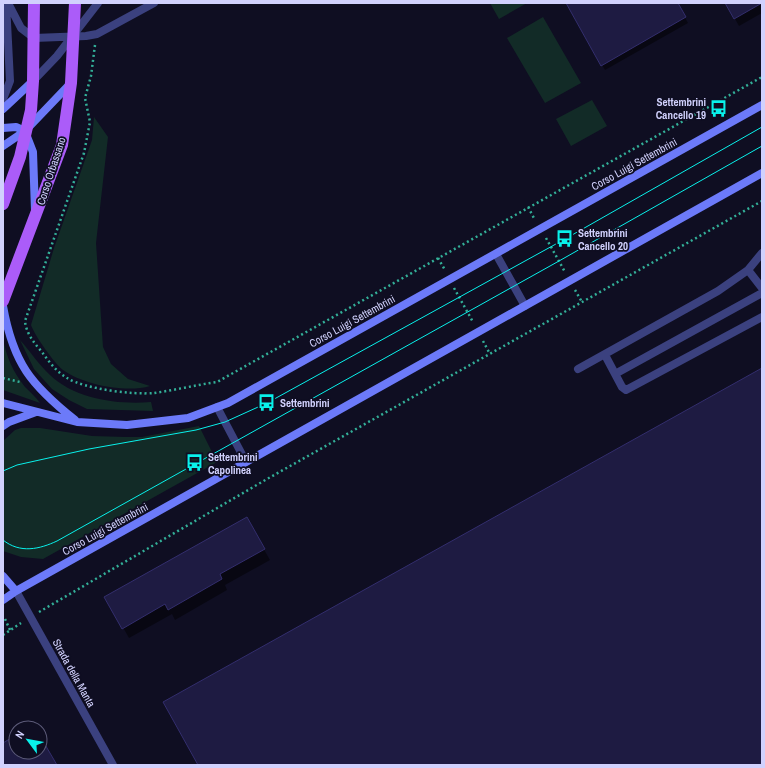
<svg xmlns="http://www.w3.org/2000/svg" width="765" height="768" font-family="'Archivo Narrow',sans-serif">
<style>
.green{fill:#122b27}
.shadow{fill:#0007}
.building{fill:#1e1b42;stroke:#332e6d}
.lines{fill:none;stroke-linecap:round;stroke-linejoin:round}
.path{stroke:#33af98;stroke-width:2.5;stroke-dasharray:2 3;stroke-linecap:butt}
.lane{stroke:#3b417f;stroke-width:8}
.street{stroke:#3b417f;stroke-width:8}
.secondary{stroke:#6c7af9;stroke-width:8}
.primary{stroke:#ab5cf9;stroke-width:12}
.tram{stroke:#09f1eb;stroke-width:1}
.labels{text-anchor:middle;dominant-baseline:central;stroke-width:3.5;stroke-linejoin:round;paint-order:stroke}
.poi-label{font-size:11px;font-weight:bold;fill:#d1d1fd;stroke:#0f0e22;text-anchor:start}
.street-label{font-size:11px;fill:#d1d1fd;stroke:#0f0e22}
</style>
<rect width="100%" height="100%" fill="#0f0e22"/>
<!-- green -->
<path class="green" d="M490,3H527L499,19Z
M543,17L581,83L545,103L507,38Z
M592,100L607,126L571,146L556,119Z
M94,117L108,137L96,243L103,347L111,364L128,379L150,386C126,393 84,385 63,370C54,363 35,336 31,325L54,248L92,140Z
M3,338C6,356 13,372 25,387C30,392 36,397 40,403L3,390Z
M20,340C30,351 39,365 50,375C75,399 118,405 151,402L153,411L87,409L69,400L52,389L34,369Z
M199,426L217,462L43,559L21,557L3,551V441L15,430L21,428H40L92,436L125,437H142Z"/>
<!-- shadow -->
<path class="shadow" d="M567,3H677L688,23L605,70Z
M726,3H762V13L739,26Z
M246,518L270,560L225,585L227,590L175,620L172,614L129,638L106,597Z"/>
<!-- building -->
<path class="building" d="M566,3H678L686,17L601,66Z
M725,3H762L734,19Z
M762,368V765H198L163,702Z
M247,517L265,549L220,574L222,579L168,610L165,604L122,629L104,597Z
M16,735V752H40V736L57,765H3V743Z"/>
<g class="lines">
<!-- path -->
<path class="path" d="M95,45L91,76L85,98L90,122L84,153L25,321C26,333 34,343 42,352C49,362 57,372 67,378C85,389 133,395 154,393C175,390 196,385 217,382L762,77
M528,207L535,220
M546,238L565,272
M438,258L445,270
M454,288L473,322
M575,290L582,302
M483,341L490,354
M3,378L20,382
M39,612L267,479L762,201
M5,619L10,630
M3,635L21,623"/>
<!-- lane -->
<path class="lane" d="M748,270L762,288
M605,355L622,387L626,390L762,317
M578,369L718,291L748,270L762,253
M615,374L762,293"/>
<!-- street -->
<path class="street" d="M8,3L21,28L34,38L86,36L97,34L154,3
M33,81L57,56L98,3
M3,99L10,81L6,3
M496,254L525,306
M217,407L246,462
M16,591L113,765"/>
<!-- secondary -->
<path class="secondary" d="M3,109L33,81
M3,128L16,127L25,131
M26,134L33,152L35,211
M3,146L25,131L70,84
M3,306C13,363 31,385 75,420
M3,403L77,422L127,425L188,418L228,403L762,105
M3,426L9,422L36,412
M3,576L16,591
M3,600L16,591L762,173"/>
<!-- primary -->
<path class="primary" d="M3,204L20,157L31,110L33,81L34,3
M3,301L62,145L71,83L75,3"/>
<!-- tram -->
<path class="tram" d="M3,471L17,465L89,449L196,430L225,422L267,403L565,239L762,127
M3,540C20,554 40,549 57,541L559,261L762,146"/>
</g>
<!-- icons -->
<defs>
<symbol id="bus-bare" viewBox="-9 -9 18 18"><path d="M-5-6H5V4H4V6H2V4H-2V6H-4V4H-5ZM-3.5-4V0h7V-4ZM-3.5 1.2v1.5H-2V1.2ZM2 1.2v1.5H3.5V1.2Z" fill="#09f1eb" stroke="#0f0e22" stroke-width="2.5" paint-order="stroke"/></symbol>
</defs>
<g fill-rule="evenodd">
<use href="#bus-bare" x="706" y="96" width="25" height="25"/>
<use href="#bus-bare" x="552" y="226" width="25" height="25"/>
<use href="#bus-bare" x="254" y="390" width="25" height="25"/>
<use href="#bus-bare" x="182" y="450" width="25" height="25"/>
</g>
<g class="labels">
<!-- poi labels -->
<g class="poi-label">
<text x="706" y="102" text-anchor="end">Settembrini<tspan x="706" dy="13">Cancello 19</tspan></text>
<text x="578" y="233">Settembrini<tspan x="578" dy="13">Cancello 20</tspan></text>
<text x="280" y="403">Settembrini</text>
<text x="208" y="457">Settembrini<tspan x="208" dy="13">Capolinea</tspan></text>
</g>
<!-- street labels -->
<g class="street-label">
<text transform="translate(634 164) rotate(-29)">Corso Luigi Settembrini</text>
<text transform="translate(51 171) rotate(-72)">Corso Orbassano</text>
<text transform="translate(352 321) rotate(-29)">Corso Luigi Settembrini</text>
<text transform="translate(105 529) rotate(-29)">Corso Luigi Settembrini</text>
<text transform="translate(74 673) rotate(61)">Strada della Manta</text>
</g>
</g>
<!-- border -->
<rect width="765" height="768" fill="none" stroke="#d1d1fd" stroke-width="8"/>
<!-- north arrow -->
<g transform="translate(28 740) rotate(302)"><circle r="19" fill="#0f0e22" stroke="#5d5c7a"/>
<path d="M0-3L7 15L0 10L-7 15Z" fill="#09f1eb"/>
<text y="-6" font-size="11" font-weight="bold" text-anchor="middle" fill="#d1d1fd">N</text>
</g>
</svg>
